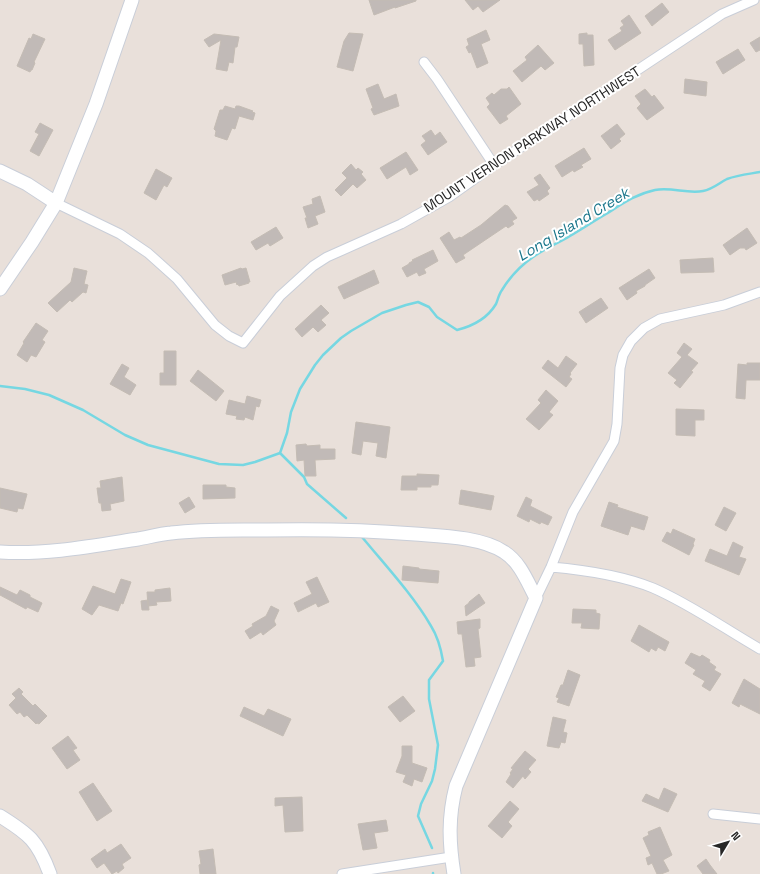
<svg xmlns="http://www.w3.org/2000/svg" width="760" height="874" font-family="'Space Grotesk',sans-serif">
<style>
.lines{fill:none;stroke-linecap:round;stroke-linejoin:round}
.stream{stroke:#76d7e2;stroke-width:2.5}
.building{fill:#c1bab7;stroke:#c4bcb4}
.street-casing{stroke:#c9ced8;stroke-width:11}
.secondary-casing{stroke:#c9ced8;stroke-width:15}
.street{stroke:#fff;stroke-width:9}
.secondary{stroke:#fff;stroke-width:13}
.labels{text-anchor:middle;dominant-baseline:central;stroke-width:4;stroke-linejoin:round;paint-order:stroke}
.street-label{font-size:14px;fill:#272727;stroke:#fff}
.water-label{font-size:15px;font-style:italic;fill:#19758a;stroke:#fff}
</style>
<rect width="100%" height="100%" fill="#e9e0da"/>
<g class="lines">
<!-- stream -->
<path class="stream" d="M0,386L25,389L49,395L83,410L125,435L148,445L219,464L243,465L255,462L280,453L287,433L291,412L300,389L315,365L323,355L341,338L351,331L382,313L406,305L418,302L429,307L437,317L457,330C473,326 487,319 496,304C498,299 499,294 502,290C510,277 520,266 533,257C544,249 558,243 570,236C582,229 594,221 606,214C622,204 636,194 655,190C672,187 687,194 703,191C713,189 719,183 727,179C738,175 749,174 760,172
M280,453L304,477L307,484L346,518
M362,537C385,565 413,595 431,626C438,637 441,649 443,661L429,680V699L438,745L435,769L432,781L421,804L418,816L432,848
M433,873V874"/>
</g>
<!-- building -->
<path class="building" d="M369,0H416V1L395,8V7L374,15Z
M465,0H500L483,12L478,6L473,10Z
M662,3L669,12L652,26L645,16Z
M629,15L641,33L615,50L608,40L622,31L620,28L624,25L621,21Z
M486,30L490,40L481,44L488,63L477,68L471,52L469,53L466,47L469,45L467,39Z
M349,33L363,34L353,71L337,67L344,41Z
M587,33V35H593L594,65L584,66L583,44H579V34Z
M33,34L45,39L34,62L35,63L32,70H31L30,72L17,66L29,38L31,39Z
M214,34L239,37L237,47H235L233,63L229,62L227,71L216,69L221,40L209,47L204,40Z
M760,37V50L756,52L750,43Z
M538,45L554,63L545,70L541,66L522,82L513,71L527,60L525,57Z
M738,49L745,60L723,74L716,62Z
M685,79L707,82L706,96L684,93Z
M378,84L384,99L396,94L399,106L374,115L371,109L373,108L366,89Z
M509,87L521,104L506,116L508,119L500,124L487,107L490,104L486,98L492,93L494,95L501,89H507Z
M645,89L652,97L654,95L664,108L647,120L637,108L641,104L635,96Z
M225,106L235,109L236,106H239L253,111L252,112L255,113L253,120L239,116L235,129L232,128L227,140L215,136L216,131L214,129L220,110H223Z
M40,123L53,130L39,156L30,151L39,134L35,132Z
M617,124L625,134L619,139L621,141L611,149L601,136Z
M431,130L435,136L440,132L447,142L428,155L421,145L426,141L422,136Z
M584,148L591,159L581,165L583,167L574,172L573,170L562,177L555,166Z
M406,152L418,170L410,175L406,167L387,179L380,168Z
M351,164L356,170L358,168L363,172L361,174L366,180L357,188L353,184L341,196L335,190L347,178L342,173Z
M156,169L172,178L167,187L164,185L156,200L144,193Z
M540,174L550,188L547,191L549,194L539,201L538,199L534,201L527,192L539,185L534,178Z
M320,196L325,212L315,216L318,224L308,228L305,218H307L303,207L313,204L312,199Z
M505,205L508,206L517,218L512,221L514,224L508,228L506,226L463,255L465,258L456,263L440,238L449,232L454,240L460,237L461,238L481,225Z
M276,227L283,238L270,246L268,243L256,250L251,242Z
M747,228L757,243L746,250L745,248H740L730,255L723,245Z
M433,250L438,261L424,269L426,273L419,276L417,272L407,277L402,268L409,264V263L413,261L412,260Z
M713,258L714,272L681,273L680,260Z
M74,268L87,271L84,284L88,285L86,293L83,292L72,302L70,300L57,312L48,303L71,282Z
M241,268L242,269L246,268L250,282H248L249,283L239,286L238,284L237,285L236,282L225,285L222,275Z
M649,269L655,278L645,285V286L636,291L637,293L627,300L619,288Z
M374,270L379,283L344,299L338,287Z
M601,298L608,308L586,323L579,312Z
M321,305L329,313L321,320L326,325L318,332L313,327L302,337L295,329Z
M36,323L48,331L42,340L45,342L36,357L31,355L27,362L17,355L24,343L23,342Z
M684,343L692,349L687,355L698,363L691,371L693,372L680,388L674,383L677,380L668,373L682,357L677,353Z
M164,351H176V385H160V373H164Z
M566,356L577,364L570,373L571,374L569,377L572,379L566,387L542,368L548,360L558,368Z
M747,363H760V380H746L745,399L736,398L738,364L747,365Z
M122,364L129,368L124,377L136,385L130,395L110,384Z
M198,370L224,391L216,401L190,381Z
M546,390L558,401L549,412L553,415L539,430L526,419L541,403L538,400Z
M247,396L261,400L259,407L256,406L253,420L245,417L244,420L236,419L237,416L226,414L229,400L245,404Z
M676,409L704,410V420H695V436L676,435Z
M356,422L390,427L386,458L376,456L378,443L363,441L361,455L352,453Z
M306,444L307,446L320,445V449H335V459L315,460L316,476H305L304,460L297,461L296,445Z
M417,474L439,475L438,485H431V487H417V490H401L402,476H417Z
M122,477L124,501L110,504L111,510L102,511L101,503H99L97,488H101L100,481Z
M203,485H226V487L235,488V498L203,499Z
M0,488L27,494L23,509L18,508L17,512L0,508Z
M461,490L494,496L491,510L459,504Z
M189,497L195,507L185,513L179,503Z
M526,497L532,500L530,506L552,517L548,525L541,522L540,524L530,519L529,522L517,516Z
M609,502L618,505L617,507L648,517L644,530L631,526L628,535L601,526Z
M724,507L736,513L726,531L715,525Z
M673,529L695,539L693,544L694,545L689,555L662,541L667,532L671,534Z
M733,542L743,547L739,557L746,559L739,575L705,561L710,549L727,556Z
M403,566L419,568V569L439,571L438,583L402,580Z
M317,577L329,602L318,607L316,603L298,612L294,603L312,594L306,582Z
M121,579L131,582L123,604L121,603L118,611L99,605L92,615L82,609L93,586L115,594Z
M0,587L17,595L20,590L30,595V597L42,603L38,612L27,607L26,609L0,595Z
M170,588L171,601L156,602L157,605L148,606L147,592H155V590Z
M479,594L485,603L466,616L465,606L469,603V602Z
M148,600L149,610H142L141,601Z
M271,606L279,610L274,621L276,625L263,635L261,632L250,639L245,631L253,626L252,624L266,616Z
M573,609L596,610V613L600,614L599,629L581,628L582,623H572Z
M480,619V628L478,629L481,657L474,658L475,666L466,667L462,634H458L457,622Z
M639,625L669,642L665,651L658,647L656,651L651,648L649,652L631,641Z
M691,653L700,657L702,655L710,660L709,662L716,667L714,670L721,674L710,691L702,686L705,681L693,674L696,670L685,663Z
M568,670L580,675L569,706L557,702L559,698L556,697L561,685H563Z
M744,679L760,689V714L740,704L739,707L732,703Z
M19,688L23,692L21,694L33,706L35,704L47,716L39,724L37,723L36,724L27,715L24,717L20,712L17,714L9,705L16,698L12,694Z
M403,696L415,711L400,722L388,707Z
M244,707L264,716L268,709L291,719L283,736L240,716Z
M553,717L566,720L563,732L567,733L565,743L561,742L559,748L547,746Z
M68,736L77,748L73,750L80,760L67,769L52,748Z
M402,746H412V763L427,768L422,782L414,779L412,786L403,782L406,775L396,772L402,756Z
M525,751L536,760L528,769L531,772L525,779L523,776L513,788L506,782L511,774L510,773L513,769L511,768Z
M93,783L112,811L97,821L79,792Z
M664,788L677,794L668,812L642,801L646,794L659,800Z
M302,797L303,831L285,832L283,805L275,806V798Z
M510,801L519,809L508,822L512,826L502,838L488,826Z
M386,820L388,831L374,833L377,848L363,850L358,824Z
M660,827L672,855L663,860L669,871L661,874H657L652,863L648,865L646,858L651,856L643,838L649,835L648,832Z
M121,844L131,858L122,864L124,868L118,873L117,871L112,874L104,863L97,868L91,859L105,849L107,853Z
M213,849L216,874H200L199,865L201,864L199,851Z
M706,859L710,865L717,874H703L697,866Z"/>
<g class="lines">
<defs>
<path id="street" d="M424,62L437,79L494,165
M56,203L120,234L148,253L177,279L215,325L229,336L243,343L280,296L313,266L327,257L401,224L449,197L494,165L722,14L754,0
M551,567C585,570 621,575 653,588C690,604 725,629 760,649
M536,598L551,567L573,512L614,441L617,424L620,368L623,355L631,341L644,328L660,319L724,305L760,292
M713,814L760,819
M342,874L451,857"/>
<path id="secondary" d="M0,171L27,184L56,203
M0,289L32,242L56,203L96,104L132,0
M0,552C46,555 93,546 138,539C149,537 160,534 171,533C203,529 235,530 267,530C317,529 366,530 415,534C441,536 482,537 504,552C520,562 527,581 536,598L456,786C448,817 449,843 454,874
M0,816C29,834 38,841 50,874"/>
</defs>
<!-- street casing -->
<use href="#street" class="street-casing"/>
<!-- secondary casing -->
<use href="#secondary" class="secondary-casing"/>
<!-- street -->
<use href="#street" class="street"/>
<!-- secondary -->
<use href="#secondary" class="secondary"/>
</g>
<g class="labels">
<!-- street labels -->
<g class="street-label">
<text transform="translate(532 139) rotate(-33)">MOUNT VERNON PARKWAY NORTHWEST</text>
</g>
<!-- water labels -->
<g class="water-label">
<text transform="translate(573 224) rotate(-31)">Long Island Creek</text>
</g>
</g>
<!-- north arrow -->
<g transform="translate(728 842) rotate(52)" stroke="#ffffff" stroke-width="3" paint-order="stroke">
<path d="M0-3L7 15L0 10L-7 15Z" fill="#272727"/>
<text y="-6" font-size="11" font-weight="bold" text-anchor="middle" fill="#272727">N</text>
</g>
</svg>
